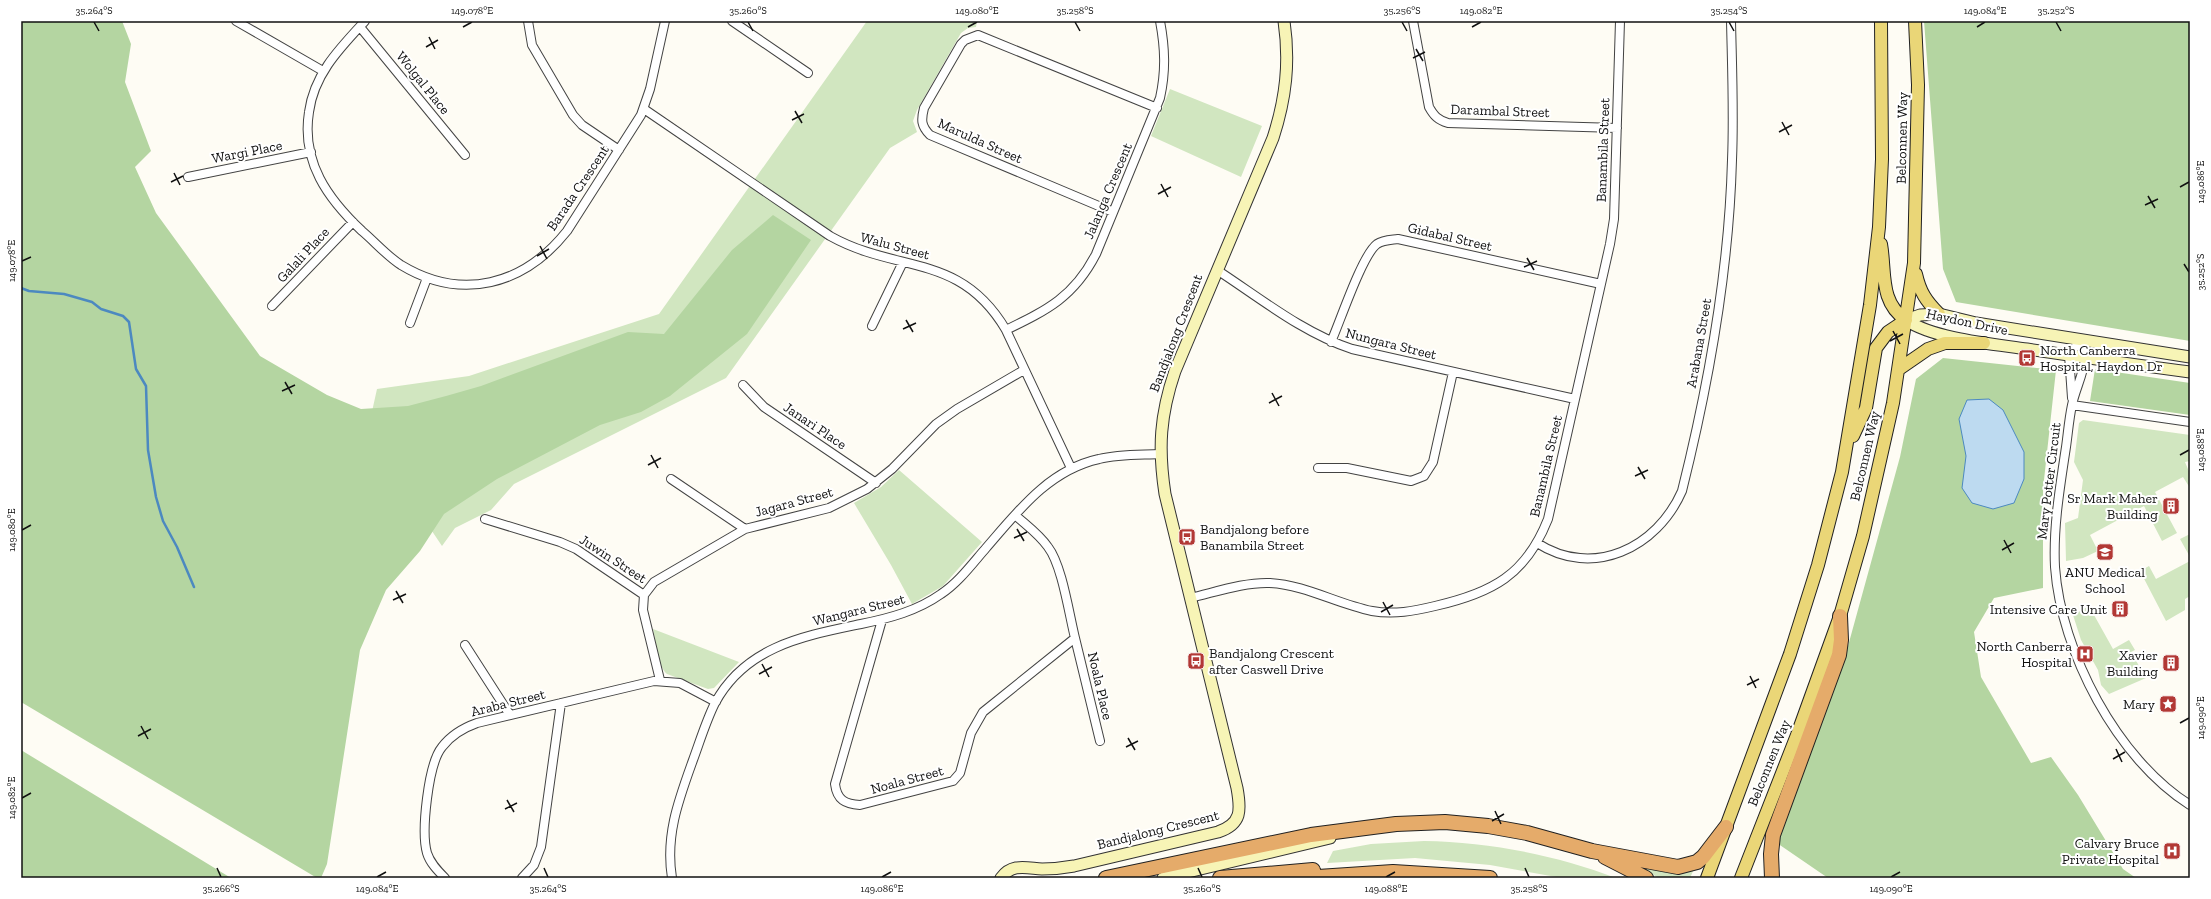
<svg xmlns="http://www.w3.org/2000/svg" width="2211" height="899" font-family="'Zilla Slab',serif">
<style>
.green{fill:#d1e6c0}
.forest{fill:#b4d5a1}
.water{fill:#bddaf0;stroke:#4c89c0}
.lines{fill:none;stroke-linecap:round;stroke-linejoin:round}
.stream{stroke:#4c89c0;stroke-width:2.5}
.street-casing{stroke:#434343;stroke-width:10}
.secondary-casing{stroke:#323232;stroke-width:13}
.primary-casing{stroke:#212121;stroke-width:14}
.highway-casing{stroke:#212121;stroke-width:16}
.street{stroke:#fff;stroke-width:8}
.secondary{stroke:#f7f4b6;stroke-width:11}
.primary{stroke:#ead677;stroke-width:12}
.highway{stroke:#e5ab6a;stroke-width:14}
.ticks{fill:none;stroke:#101010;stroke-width:1.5}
.labels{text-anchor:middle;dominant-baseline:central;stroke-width:4;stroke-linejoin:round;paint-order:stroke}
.street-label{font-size:14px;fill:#101010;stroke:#fff}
.poi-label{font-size:14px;fill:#101010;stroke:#fff;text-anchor:end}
.neatline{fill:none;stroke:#101010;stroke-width:1.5}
.ticks-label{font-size:10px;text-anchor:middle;fill:#101010}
</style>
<rect width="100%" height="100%" fill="#fefcf4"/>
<!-- green -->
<path class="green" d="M867,21H977L976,27L968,28L961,33L917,110L913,121L917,132L890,148L726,378L514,484L491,510L455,528L442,546L367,434L377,389L469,376L659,314Z
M1170,89L1262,126L1241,177L1151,136Z
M2083,420L2190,435V461L2185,462L2190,474V488L2183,477L2155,492L2177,533L2162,541L2144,506L2090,535L2098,551L2083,558L2066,561L2065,523L2078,518L2083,480L2074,462L2079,423Z
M899,470L982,542L943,586L912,604L891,565L854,503L881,487Z
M2190,534V557L2180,539Z
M2190,561V596L2185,599V610L2166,621L2140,571L2149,566L2156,579Z
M2089,606L2113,649L2129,640L2135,650L2131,652L2146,678L2109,694L2101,685L2098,670L2081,640L2073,615Z
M653,629L739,662L714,688L708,689L667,674C657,665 656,642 653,629Z
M1424,841C1489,842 1556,855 1616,878H1562L1490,865L1415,858L1327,863L1333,851L1371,844Z
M1637,866L1694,869L1690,878H1659Z"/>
<!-- forest -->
<path class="forest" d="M21,21H122L131,44L125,82L151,151L135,167L156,213L260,356L327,395L361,409L408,406L446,396L481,386L628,332L664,334L732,250L773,215L811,240L747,334L670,396L641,412L600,425L497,479L444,514L420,551L386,590L360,650L327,864L321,878H317L21,702Z
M1924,21H2190V341L1956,302L1943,269Z
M1943,358L2056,370L2043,489V588L1994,598L1974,632L1981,677L2031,763L2051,757L2078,795L2123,869L2136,878H1828L1777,843L1845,657L1900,457L1916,379Z
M2095,369L2190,383V415L2090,401Z
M21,750L231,878H21Z"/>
<!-- water -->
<path class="water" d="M1989,399L2003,410L2024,452V479L2014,503L1993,509L1972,503L1962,488L1966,456L1959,419L1967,400Z"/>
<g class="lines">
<!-- stream -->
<path class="stream" d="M21,288L29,291L64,294L92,302L101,309L123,316L129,322L136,369L146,386L148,450L156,497L163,521L177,547L194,587"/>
<defs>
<path id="street" d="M236,21L323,71
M365,21C340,48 314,74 309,112C301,162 328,199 362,231C375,242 387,256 401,265C462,302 524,285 567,231L641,115L650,89L665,21
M528,21L532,45L573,115L582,125L619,150
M732,21L808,73
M1413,21L1429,107C1434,116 1438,120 1448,123L1617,128
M360,27L465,155
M644,109L830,236C898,274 960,252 1006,330L1071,468
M188,177L311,152
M1113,212L930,135C921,126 921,120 924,108L961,44L965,40L978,35L1157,108
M1217,270C1260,298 1303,333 1352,349L1575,399
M272,306L353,222
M410,323L427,278
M872,326L903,262
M1006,330C1047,310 1074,297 1096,254L1160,98C1166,71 1165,48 1160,21
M2080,341C2082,346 2085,353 2085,358C2084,373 2075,390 2072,405C2069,419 2068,433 2066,447C2060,487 2053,527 2055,567C2061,652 2117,759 2190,805
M1331,342C1340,322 1362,255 1377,244C1383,240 1391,240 1398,239L1601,284
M743,385L764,407L876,483
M2072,398L2069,355L2080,341
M2072,405L2190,422
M1318,468H1347L1411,481L1424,476L1433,462L1453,372
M671,479L745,529
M485,519L560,542L576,549L644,595L643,610L660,680
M1537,543C1593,579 1657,548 1682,491C1709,383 1729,272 1732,160C1734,114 1732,67 1731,21
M644,595L654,582L745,529L829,508L867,489L892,469L936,424L957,409L1024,370
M1190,598C1216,592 1244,582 1270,583C1306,585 1337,604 1372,611C1394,615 1414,611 1435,606C1492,593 1526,575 1548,519L1610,244L1614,219L1620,21
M882,620L835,784C837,800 845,804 860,805L953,781L960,773L971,733L983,712L1075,638C1069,614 1062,565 1048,547C1039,534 1026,525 1015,515
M1075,638L1100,741
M465,645L510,715
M445,878C438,871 430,863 427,853C421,832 428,764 442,747C451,735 463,728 477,723L654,681L680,683L716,702
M522,878L534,865L541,847L561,703
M672,878C665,835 679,799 693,760C700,741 706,721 715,703C746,646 804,636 861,624C890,618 917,611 941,594C959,582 972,564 986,548C1018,511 1049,470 1099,459C1119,454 1140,455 1160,454"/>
<path id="secondary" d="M1906,320C1934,339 1993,344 2027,349C2081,357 2136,365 2190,372
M1906,320L1920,315L1939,314L1976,323L2190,357
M1001,878C1012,863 1026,868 1042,869C1053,869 1063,868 1074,866L1218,832C1242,824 1241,810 1237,788L1165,494C1158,448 1160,415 1175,371L1273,138C1286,98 1290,62 1284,21
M1163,878L1330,838"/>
<path id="primary" d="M1881,244C1886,272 1879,302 1906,320
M1916,274C1920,292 1926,301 1939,314
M1899,369L1928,349L1945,343H1984
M1853,436L1866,408L1876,348L1888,332L1906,320
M1707,878L1790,654L1818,565L1842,472L1870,305L1879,227L1882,159L1881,21
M1741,878L1797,735L1840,616L1863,536L1893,403L1914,263L1918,85L1915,21"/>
<path id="highway" d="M1605,857L1646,878
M1106,878L1311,835L1396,824L1445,822L1488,826L1527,833L1592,851L1678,867L1697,862L1703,857L1726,827
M1220,878L1313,870
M1303,878L1393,872L1490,878
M1772,878L1771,854L1773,835L1839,655L1841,640L1840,616"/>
</defs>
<!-- street casing -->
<use href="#street" class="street-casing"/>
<!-- secondary casing -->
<use href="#secondary" class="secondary-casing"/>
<!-- primary casing -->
<use href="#primary" class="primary-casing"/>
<!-- highway casing -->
<use href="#highway" class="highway-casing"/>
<!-- street -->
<use href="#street" class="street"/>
<!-- secondary -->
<use href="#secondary" class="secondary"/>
<!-- primary -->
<use href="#primary" class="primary"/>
<!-- highway -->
<use href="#highway" class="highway"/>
</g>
<!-- ticks -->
<path class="ticks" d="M94,22L99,31M748,22L753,31M1075,22L1080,31M1402,22L1407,31M1729,22L1734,31M2056,22L2061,31M463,27L472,22M968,27L977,22M1472,27L1481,22M1977,27L1985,22M429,37L435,49M426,47L438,40M1416,49L1423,61M1413,58L1425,52M795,111L802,123M792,120L804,114M1782,122L1789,135M1779,132L1792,125M174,173L180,185M171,182L183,176M1161,184L1168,197M2180,187L2189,182M1158,194L1171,187M2148,196L2155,208M2145,205L2158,199M540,246L547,259M537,256L549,249M1527,258L1534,270M22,261L31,257M2184,264L2189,272M1524,267L1537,261M906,320L913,332M903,329L916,323M1893,331L1900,344M1890,341L1903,334M285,382L292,394M282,391L295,385M1272,393L1279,406M1269,403L1282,396M651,455L658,468M2180,455L2189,450M648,465L661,458M1638,467L1645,479M1635,476L1648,470M1017,529L1024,541M22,530L31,525M1014,538L1027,532M2004,540L2011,553M2002,550L2014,543M396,591L403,603M393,600L406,594M1383,602L1390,615M1381,612L1393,605M762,664L769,677M759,674L772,667M1750,676L1756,688M1747,685L1759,679M2180,723L2189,718M141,726L148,739M138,736L151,729M1128,738L1135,750M1126,747L1138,741M2116,749L2122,762M2113,759L2125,752M22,798L31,793M507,800L514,812M505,809L517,803M1495,811L1501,824M1492,821L1504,814M217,868L221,877M544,868L548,877M1198,868L1202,877M1525,868L1529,877M377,877L386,872M882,877L891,872M1386,877L1395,872M1891,877L1900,872"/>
<!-- icons -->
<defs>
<symbol id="bus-square" viewBox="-11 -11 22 22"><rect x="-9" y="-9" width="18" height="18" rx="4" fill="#b23835" stroke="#fff"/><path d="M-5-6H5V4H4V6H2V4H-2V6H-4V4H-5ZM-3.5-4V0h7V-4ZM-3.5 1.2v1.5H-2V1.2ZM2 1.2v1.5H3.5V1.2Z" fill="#fff"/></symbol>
<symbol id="building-square" viewBox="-11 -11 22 22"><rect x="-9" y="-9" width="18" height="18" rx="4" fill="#b23835" stroke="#fff"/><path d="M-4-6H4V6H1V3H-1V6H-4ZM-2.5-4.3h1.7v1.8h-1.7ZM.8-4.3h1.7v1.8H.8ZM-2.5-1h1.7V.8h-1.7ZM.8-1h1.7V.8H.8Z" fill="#fff"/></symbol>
<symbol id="university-square" viewBox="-11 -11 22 22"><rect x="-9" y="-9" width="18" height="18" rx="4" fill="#b23835" stroke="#fff"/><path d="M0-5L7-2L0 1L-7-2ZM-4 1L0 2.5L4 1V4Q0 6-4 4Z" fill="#fff"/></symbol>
<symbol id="hospital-square" viewBox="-11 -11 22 22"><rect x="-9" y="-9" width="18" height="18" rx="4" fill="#b23835" stroke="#fff"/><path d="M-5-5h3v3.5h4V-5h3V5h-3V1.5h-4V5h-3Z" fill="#fff"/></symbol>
<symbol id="sight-square" viewBox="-11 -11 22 22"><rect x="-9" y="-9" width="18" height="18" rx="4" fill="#b23835" stroke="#fff"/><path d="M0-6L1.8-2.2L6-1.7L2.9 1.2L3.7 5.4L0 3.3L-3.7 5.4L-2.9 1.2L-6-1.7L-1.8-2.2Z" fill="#fff"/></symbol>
</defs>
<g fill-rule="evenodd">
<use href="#bus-square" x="2017" y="348" width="20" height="20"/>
<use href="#building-square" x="2161" y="496" width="20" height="20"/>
<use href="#bus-square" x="1177" y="527" width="20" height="20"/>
<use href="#university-square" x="2095" y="542" width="20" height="20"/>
<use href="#building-square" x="2110" y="599" width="20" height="20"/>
<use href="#hospital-square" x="2075" y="644" width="20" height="20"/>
<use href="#bus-square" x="1186" y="651" width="20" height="20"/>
<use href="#building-square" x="2161" y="653" width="20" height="20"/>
<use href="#sight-square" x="2158" y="694" width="20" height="20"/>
<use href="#hospital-square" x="2162" y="841" width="20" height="20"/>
</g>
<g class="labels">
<!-- street labels -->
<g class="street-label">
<text transform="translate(423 83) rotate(51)">Wolgal Place</text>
<text transform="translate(1500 111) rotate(2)">Darambal Street</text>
<text transform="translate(1902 138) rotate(-89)">Belconnen Way</text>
<text transform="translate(980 141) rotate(24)">Marulda Street</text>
<text transform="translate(1603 150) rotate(-88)">Banambila Street</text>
<text transform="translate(247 152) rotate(-11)">Wargi Place</text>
<text transform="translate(578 188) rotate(-56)">Barada Crescent</text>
<text transform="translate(1108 191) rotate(-67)">Jalanga Crescent</text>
<text transform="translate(1450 237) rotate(13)">Gidabal Street</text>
<text transform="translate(895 246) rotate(15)">Walu Street</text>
<text transform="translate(303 255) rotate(-47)">Galali Place</text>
<text transform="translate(1967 322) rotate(12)">Haydon Drive</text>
<text transform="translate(1176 333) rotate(-69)">Bandjalong Crescent</text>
<text transform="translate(1699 343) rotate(-80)">Arabana Street</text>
<text transform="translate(1391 344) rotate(14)">Nungara Street</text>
<text transform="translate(815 426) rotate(34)">Janari Place</text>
<text transform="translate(1865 456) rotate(-77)">Belconnen Way</text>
<text transform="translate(1546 466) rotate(-77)">Banambila Street</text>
<text transform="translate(2049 481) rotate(-83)">Mary Potter Circuit</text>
<text transform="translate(794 502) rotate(-15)">Jagara Street</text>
<text transform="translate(613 559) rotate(33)">Juwin Street</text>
<text transform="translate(859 610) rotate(-14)">Wangara Street</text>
<text transform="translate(1100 686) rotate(77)">Noala Place</text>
<text transform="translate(508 703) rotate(-14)">Araba Street</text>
<text transform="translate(1769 763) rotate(-68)">Belconnen Way</text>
<text transform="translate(907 780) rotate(-15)">Noala Street</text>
<text transform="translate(1158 830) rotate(-14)">Bandjalong Crescent</text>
</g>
<!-- poi labels -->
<g class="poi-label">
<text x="2040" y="350" text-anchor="start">North Canberra<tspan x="2040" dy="16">Hospital, Haydon Dr</tspan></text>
<text x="2158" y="498">Sr Mark Maher<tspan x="2158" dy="16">Building</tspan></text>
<text x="1200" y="529" text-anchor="start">Bandjalong before<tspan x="1200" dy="16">Banambila Street</tspan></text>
<text x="2105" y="572" text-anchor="middle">ANU Medical<tspan x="2105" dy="16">School</tspan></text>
<text x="2107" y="609">Intensive Care Unit</text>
<text x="2072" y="646">North Canberra<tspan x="2072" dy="16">Hospital</tspan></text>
<text x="1209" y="653" text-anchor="start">Bandjalong Crescent<tspan x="1209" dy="16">after Caswell Drive</tspan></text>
<text x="2158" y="655">Xavier<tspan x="2158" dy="16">Building</tspan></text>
<text x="2155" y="704">Mary</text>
<text x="2159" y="843">Calvary Bruce<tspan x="2159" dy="16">Private Hospital</tspan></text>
</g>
</g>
<!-- border -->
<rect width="2211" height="899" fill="none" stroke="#ffffff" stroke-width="44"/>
<rect x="22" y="22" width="2167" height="855" class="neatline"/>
<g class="ticks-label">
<text x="94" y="14">35.264°S</text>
<text x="472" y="14">149.078°E</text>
<text x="748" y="14">35.260°S</text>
<text x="977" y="14">149.080°E</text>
<text x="1075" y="14">35.258°S</text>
<text x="1402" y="14">35.256°S</text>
<text x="1481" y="14">149.082°E</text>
<text x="1729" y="14">35.254°S</text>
<text x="1985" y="14">149.084°E</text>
<text x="2056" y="14">35.252°S</text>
<text transform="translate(2200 182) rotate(-90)" y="4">149.086°E</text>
<text transform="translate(11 261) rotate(-90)" y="4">149.078°E</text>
<text transform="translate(2200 272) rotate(-90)" y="4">35.252°S</text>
<text transform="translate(2200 450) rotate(-90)" y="4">149.088°E</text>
<text transform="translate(11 530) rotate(-90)" y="4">149.080°E</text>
<text transform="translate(2200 718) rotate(-90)" y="4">149.090°E</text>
<text transform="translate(11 798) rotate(-90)" y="4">149.082°E</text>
<text x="221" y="892">35.266°S</text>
<text x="377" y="892">149.084°E</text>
<text x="548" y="892">35.264°S</text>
<text x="882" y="892">149.086°E</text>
<text x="1202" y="892">35.260°S</text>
<text x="1386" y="892">149.088°E</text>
<text x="1529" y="892">35.258°S</text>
<text x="1891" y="892">149.090°E</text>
</g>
</svg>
